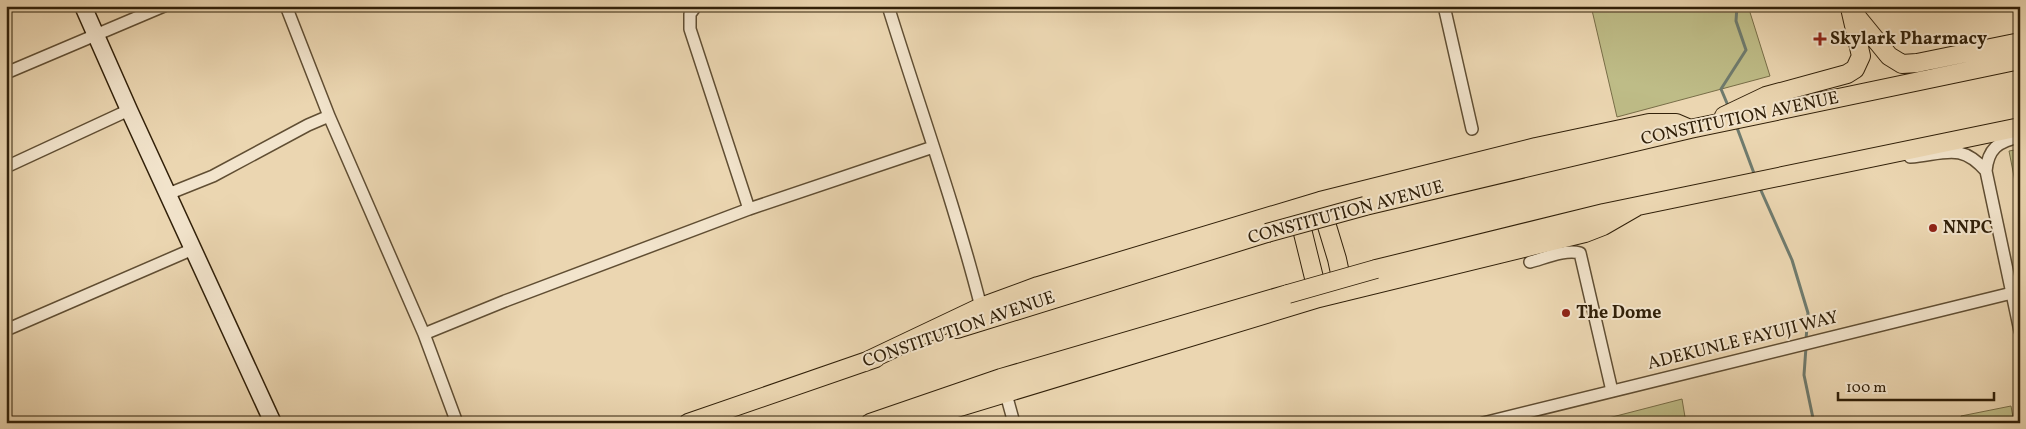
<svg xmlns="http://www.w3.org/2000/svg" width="2026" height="429" font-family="Vollkorn,serif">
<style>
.green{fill:#bebc87;stroke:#786e48}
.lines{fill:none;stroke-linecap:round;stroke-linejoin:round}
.stream{stroke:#6f7b6e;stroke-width:3}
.street-casing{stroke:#604e33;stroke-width:14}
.secondary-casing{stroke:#312009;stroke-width:19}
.primary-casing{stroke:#312009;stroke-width:20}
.street{stroke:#f2e4cc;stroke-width:11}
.secondary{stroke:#f2e4cc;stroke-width:16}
.primary{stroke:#ebd6b1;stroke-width:18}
.primary-bridge-casing{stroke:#312009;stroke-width:20;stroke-linecap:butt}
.primary-bridge{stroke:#ebd6b1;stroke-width:18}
.poi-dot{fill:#8f2418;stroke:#f2e4cc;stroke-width:2}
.labels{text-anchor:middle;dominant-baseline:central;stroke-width:4;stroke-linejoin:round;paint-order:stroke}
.poi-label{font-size:18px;font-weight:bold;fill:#312009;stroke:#f2e4cc;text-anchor:start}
.street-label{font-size:18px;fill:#312009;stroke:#f2e4cc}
</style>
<rect width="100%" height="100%" fill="#ebd6b1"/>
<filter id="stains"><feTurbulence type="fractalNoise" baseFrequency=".004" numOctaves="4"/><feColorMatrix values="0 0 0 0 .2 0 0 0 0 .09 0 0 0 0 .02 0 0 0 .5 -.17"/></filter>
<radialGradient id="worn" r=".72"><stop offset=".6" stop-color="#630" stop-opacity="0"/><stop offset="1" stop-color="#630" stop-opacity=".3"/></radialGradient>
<!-- green -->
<path class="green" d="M1591,6H1748L1770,76L1617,117Z
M2020,149V207L2009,151Z
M1682,399L1686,423H1589Z
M2011,406L2014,423H1962L1961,416Z"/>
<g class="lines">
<!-- stream -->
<path class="stream" d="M1729,108L1721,89L1746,50L1736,21L1737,6
M1736,125L1755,176
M1759,186L1792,260L1808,313L1806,340
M1806,347L1804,375L1814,423"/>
<defs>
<path id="street" d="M696,6L690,14V29L749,209
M888,6C919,106 955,205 981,307
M1444,6L1472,129
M6,73L164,6
M329,116L424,334
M2020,137C1998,141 1988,149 1986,171L2020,331
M1910,157C1945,154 1961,142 1986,171
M6,167L129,110
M168,194L213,176L308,125L329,116L286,6
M1530,262C1545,258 1565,249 1580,253L1612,391
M6,330L193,249
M1006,394L1014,423
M457,423L424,334L505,301L749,209L933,147
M1483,423L2020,291"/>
<path id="secondary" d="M83,6L129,110L273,423"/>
<path id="primary" d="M1853,12L1889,56L1902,64L1917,63L2020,42
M1724,116L1766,96L1847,74L1855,69L1861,56L1850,8
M1320,203L1337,259L1344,292
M1365,206L1690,129L2020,60
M1297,209L1319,298
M1376,269L1604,213L2020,127
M957,329L1267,233
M865,362L981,307L1038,286L1320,201L1536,147L1649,123H1676L1690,129
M688,423L876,358
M870,423L1001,378L1288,294
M907,423L1319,298L1585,233L1603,226L1636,207"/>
</defs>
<!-- street casing -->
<use href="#street" class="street-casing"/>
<!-- secondary casing -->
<use href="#secondary" class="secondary-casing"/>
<!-- primary casing -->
<use href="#primary" class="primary-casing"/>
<!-- street -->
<use href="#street" class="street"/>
<!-- secondary -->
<use href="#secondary" class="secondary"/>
<!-- primary -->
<use href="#primary" class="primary"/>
<defs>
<path id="primary-bridge" d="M1267,233L1365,206
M1288,294L1376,269"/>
</defs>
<!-- primary-bridge casing -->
<use href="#primary-bridge" class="primary-bridge-casing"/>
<!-- primary-bridge -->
<use href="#primary-bridge" class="primary-bridge"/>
</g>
<!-- markers -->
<g class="poi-dot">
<path d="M1817.5 31.5h5v5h5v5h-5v5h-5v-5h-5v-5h5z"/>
<circle cx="1933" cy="228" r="5"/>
<circle cx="1566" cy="313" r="5"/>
</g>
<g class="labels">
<!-- poi labels -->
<g class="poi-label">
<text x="1830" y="39">Skylark Pharmacy</text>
<text x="1943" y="228">NNPC</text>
<text x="1576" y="313">The Dome</text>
</g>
<!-- street labels -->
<g class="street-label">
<text transform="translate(1740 119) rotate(-12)">CONSTITUTION AVENUE</text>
<text transform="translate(1346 213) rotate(-15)">CONSTITUTION AVENUE</text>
<text transform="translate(959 330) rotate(-19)">CONSTITUTION AVENUE</text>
<text transform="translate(1743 341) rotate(-14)">ADEKUNLE FAYUJI WAY</text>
</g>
</g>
<!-- margin -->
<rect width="2026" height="429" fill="none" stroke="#ebd6b1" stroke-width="25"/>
<rect x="8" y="8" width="2011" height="414" fill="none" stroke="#312009" stroke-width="2.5"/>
<rect x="12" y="12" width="2001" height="404" fill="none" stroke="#312009"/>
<!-- scale -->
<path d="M1838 392v8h156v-8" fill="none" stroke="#312009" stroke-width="2.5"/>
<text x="1846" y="392" font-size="15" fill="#312009" stroke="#f2e4cc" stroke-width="4" paint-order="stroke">100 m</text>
<rect width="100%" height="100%" filter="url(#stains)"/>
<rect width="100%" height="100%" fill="url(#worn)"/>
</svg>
